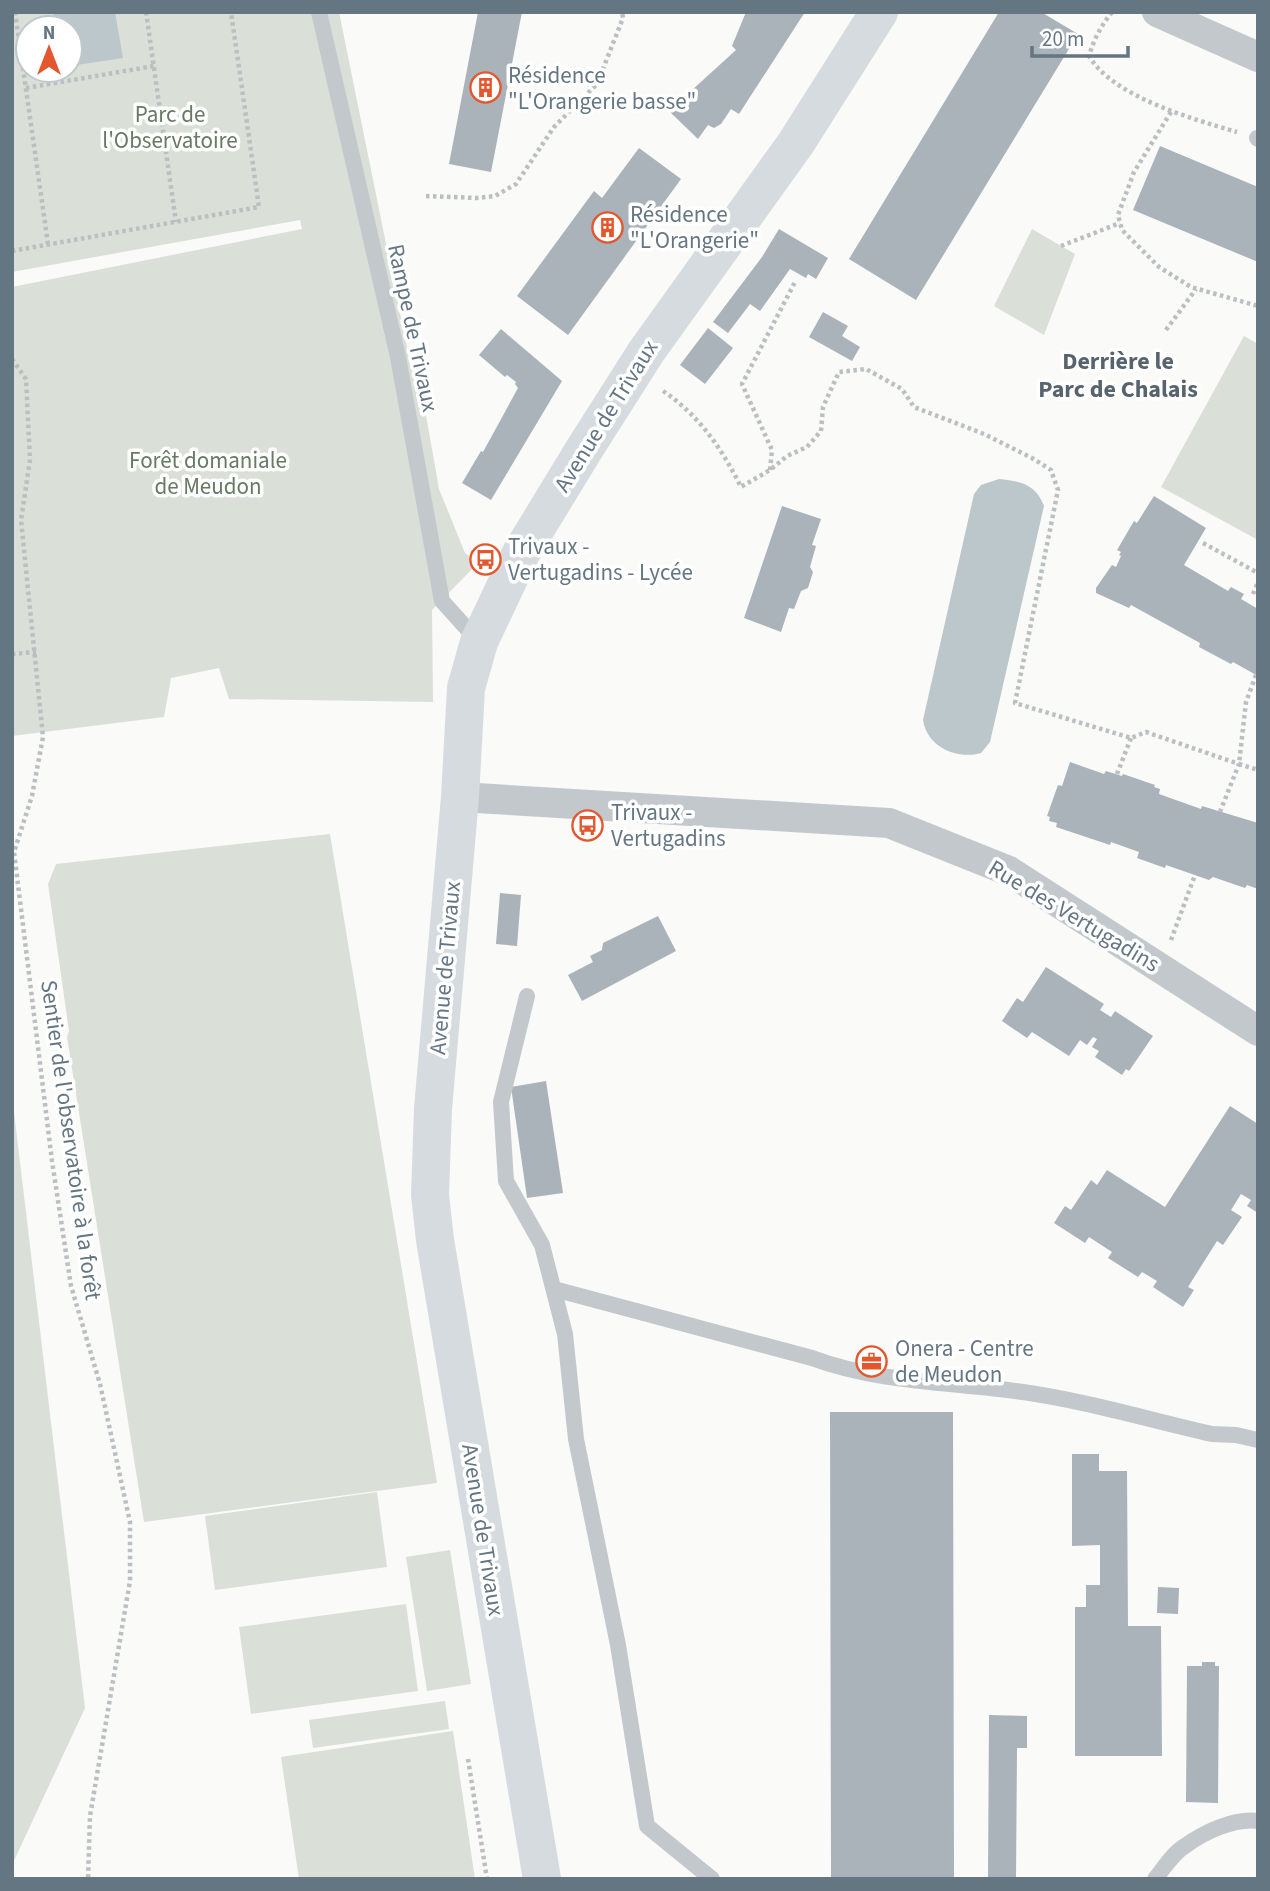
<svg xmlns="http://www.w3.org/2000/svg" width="1270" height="1891" font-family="'Source Sans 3',sans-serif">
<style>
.green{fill:#dadfd7;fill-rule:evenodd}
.water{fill:#bbc7cb}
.building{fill:#aab3b9}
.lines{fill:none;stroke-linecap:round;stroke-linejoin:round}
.path{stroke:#bbbfc2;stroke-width:4.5;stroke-dasharray:3.5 3.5;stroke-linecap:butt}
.service{stroke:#c3c8cc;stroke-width:16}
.minor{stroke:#c3c8cc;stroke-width:30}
.secondary{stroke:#d6dbdf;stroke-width:38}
.labels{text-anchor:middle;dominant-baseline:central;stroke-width:7;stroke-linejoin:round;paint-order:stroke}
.poi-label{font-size:23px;fill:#657683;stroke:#fff;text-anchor:start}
.park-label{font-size:23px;fill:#687a64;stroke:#fff}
.street-label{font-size:23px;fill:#657683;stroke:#fff}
.neighbourhood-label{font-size:24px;font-weight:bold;fill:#57646e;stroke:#fff}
</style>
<rect width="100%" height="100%" fill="#fafaf8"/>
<!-- green -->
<path class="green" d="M12,12H339L411,367L418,370L439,489L465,553L478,563L432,610L433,702L229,699L219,668L171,678L164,717L12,736V287L302,229L300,220L12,272ZM28,28H70V70H28Z
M1032,229L1075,254L1044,335L994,306Z
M1244,336L1258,344V540L1161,487Z
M330,834L437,1483L144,1522L67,1037L69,1031L48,884L56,864Z
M12,1095L85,1708L12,1865Z
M377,1492L387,1567L215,1590L205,1516Z
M450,1550L471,1684L427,1691L406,1557Z
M406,1604L418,1691L251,1714L239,1627Z
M445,1701L449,1729L313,1748L309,1720Z
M453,1731L475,1879H299L281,1757Z"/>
<!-- water -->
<path class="water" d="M53,12H115L123,58L70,66V28H56Z
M999,479C1020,481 1036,484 1044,506L990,742L981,753C957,760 927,747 923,720L974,494L981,485Z"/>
<!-- building -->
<path class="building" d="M478,12H522L491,172L449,164Z
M746,12H805L739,114L731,109L721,124L714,128L708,125L698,139L669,111L736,50L732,46Z
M999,12H1041L1078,34L916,300L849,259Z
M1160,146L1258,187V262L1133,210Z
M639,148L681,179L568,335L517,296L594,191L602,198Z
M779,229L828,258L816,279L808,274L806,278L790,269L760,311L750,304L728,333L713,322L762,257Z
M823,312L848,326L842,336L860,347L852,361L809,337Z
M708,328L733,348L705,384L680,365Z
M501,329L562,381L491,500L462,483L481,451L483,452L518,388L515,384L516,382L507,375L505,377L479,355Z
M1154,496L1206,528L1184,565L1228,591L1231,587L1244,594L1241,599L1258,609V676L1233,662L1231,664L1199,647L1200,643L1131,605L1129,608L1096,593V588L1112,565L1116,567L1121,556L1119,555L1121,552L1117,550L1134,521L1137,523Z
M782,506L821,519L812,545L816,546L810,567L813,572L808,588L801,591L794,609L789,608L781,632L744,618Z
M1070,762L1104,774L1106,771L1122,776L1123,774L1155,785L1154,787L1160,789L1159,794L1201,809L1202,806L1258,823V889L1247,885L1245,888L1213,877L1209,880L1166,865L1165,868L1137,858L1139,852L1111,842L1110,845L1056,827L1057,823L1049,821L1050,817L1047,816L1058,785L1062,786Z
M500,893L521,895L517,946L496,944Z
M658,916L676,951L582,1001L568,975L593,962L590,956L602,950L603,943Z
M1046,967L1104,1004L1100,1010L1111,1017L1115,1011L1153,1036L1129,1071L1126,1069L1122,1075L1095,1057L1099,1051L1092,1047L1097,1039L1093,1037L1087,1045L1080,1040L1069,1056L1032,1032L1027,1038L1002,1021L1017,998L1023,1002Z
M546,1081L563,1193L527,1198L511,1087Z
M1230,1106L1258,1124V1213L1247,1206L1251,1200L1241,1194L1231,1210L1242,1217L1223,1245L1217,1241L1188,1287L1194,1290L1183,1307L1153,1287L1157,1281L1142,1272L1138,1277L1108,1258L1112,1252L1089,1237L1085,1243L1054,1223L1065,1206L1071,1210L1091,1180L1097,1185L1107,1170L1165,1207Z
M830,1412H953L954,1879H831Z
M1072,1454H1099V1471H1127L1128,1626H1161L1162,1756H1075V1607H1086V1585H1100V1545L1072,1546Z
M1158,1587L1179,1588L1178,1614L1157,1613Z
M1202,1662H1215V1666H1219L1218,1803L1186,1802L1187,1666H1202Z
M989,1715L1027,1716V1748H1017L1016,1879H988Z"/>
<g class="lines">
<!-- path -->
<path class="path" d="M15,12L48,244
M146,12L176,222
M1112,12C1101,26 1094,39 1089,56C1113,97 1193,119 1237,132
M26,88L154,66
M1171,112L1134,172L1118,215L1122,230L1159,267L1191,287L1258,306
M426,196L477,198L495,196L516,184L554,127L597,84L623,18L622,12
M1061,246L1120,223
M12,251L259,207L231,12
M1166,330L1196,289
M12,359L26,379L30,460L21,520L43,737L32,796L14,852L52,1161L71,1286L100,1384L130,1522V1581L90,1816L88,1879
M663,391C699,415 722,449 741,487L770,470L787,456L807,447L821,431L823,407L839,372L866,369L902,389L914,407L984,434L1032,458L1051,470L1058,490L1015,703L1131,738L1146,732L1239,764L1220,812
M770,470L772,450L742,384L795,282
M1203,543L1258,573
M1253,594L1258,582
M12,654L36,652
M1256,675L1246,702L1239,764L1258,770
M1117,774L1131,738
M1171,940L1195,875
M468,1759L487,1879"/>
<!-- service -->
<path class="service" d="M319,12L398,357L442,601L479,642
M1257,138L1258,139
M527,996L501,1102L506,1181L542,1245L565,1334L576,1439L618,1645L647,1826L712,1879
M554,1289L812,1358C879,1383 952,1382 1023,1392C1086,1401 1150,1420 1212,1434L1236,1435L1258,1440
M1155,1879C1164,1868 1173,1853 1185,1846C1204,1832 1234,1818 1258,1821"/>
<!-- minor -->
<path class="minor" d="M1157,12L1258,57
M460,797L889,823L1009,871L1258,1031"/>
<!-- secondary -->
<path class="secondary" d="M542,1879L435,1240L430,1195L433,1109L460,797L466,688L479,642L521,553L585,448L646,352L796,143L879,12"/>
</g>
<!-- icons -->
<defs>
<symbol id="building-ring" viewBox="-11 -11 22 22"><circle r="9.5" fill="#fff" stroke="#e4572e" stroke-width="1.5"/><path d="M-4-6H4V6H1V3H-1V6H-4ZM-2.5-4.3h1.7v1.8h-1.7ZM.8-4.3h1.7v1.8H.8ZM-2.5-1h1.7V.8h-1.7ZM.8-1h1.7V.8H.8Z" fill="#e4572e"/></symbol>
<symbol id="bus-ring" viewBox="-11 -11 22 22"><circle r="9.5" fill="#fff" stroke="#e4572e" stroke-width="1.5"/><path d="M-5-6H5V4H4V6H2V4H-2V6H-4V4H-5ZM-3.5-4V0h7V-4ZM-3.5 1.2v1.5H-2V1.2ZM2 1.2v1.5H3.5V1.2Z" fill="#e4572e"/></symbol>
<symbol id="office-ring" viewBox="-11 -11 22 22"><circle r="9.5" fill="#fff" stroke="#e4572e" stroke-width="1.5"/><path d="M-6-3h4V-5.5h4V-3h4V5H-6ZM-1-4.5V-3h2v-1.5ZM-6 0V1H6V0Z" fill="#e4572e"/></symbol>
</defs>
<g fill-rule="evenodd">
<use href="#building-ring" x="468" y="70" width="35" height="35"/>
<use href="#building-ring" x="590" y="210" width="35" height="35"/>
<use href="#bus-ring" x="468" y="542" width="35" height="35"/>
<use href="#bus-ring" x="570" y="808" width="35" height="35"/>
<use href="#office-ring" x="854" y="1344" width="35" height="35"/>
</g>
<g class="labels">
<!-- poi labels -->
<g class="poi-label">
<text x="508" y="75">Résidence<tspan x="508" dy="26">"L'Orangerie basse"</tspan></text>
<text x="630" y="214">Résidence<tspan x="630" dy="26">"L'Orangerie"</tspan></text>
<text x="508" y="546">Trivaux -<tspan x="508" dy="26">Vertugadins - Lycée</tspan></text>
<text x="611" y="812">Trivaux -<tspan x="611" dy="26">Vertugadins</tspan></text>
<text x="895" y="1348">Onera - Centre<tspan x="895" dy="26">de Meudon</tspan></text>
</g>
<!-- park labels -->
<g class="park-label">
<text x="170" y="114">Parc de<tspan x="170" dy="26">l'Observatoire</tspan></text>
<text x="208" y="460">Forêt domaniale<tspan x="208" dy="26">de Meudon</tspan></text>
</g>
<!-- street labels -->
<g class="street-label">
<text transform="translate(413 328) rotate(78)">Rampe de Trivaux</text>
<text transform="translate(606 416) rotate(-58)">Avenue de Trivaux</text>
<text transform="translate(1074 916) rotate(31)">Rue des Vertugadins</text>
<text transform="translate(445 968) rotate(-85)">Avenue de Trivaux</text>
<text transform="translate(71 1140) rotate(82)">Sentier de l'observatoire à la forêt</text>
<text transform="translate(483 1530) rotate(81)">Avenue de Trivaux</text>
</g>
<!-- neighbourhood labels -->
<g class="neighbourhood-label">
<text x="1118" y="361">Derrière le<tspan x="1118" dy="28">Parc de Chalais</tspan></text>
</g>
</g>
<!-- border -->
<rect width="1270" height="1891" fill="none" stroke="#657683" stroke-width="28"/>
<!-- north arrow -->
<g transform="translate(49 49)"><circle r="33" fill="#ffffff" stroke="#c1c8cd" stroke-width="2"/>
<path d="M0-5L12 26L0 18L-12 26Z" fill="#e4572e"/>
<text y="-10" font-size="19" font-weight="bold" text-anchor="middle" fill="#657683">N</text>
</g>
<!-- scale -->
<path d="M1032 46v10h96v-10" fill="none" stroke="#657683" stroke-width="3.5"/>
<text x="1042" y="46" font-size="21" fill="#657683" stroke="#ffffff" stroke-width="5" paint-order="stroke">20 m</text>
</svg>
